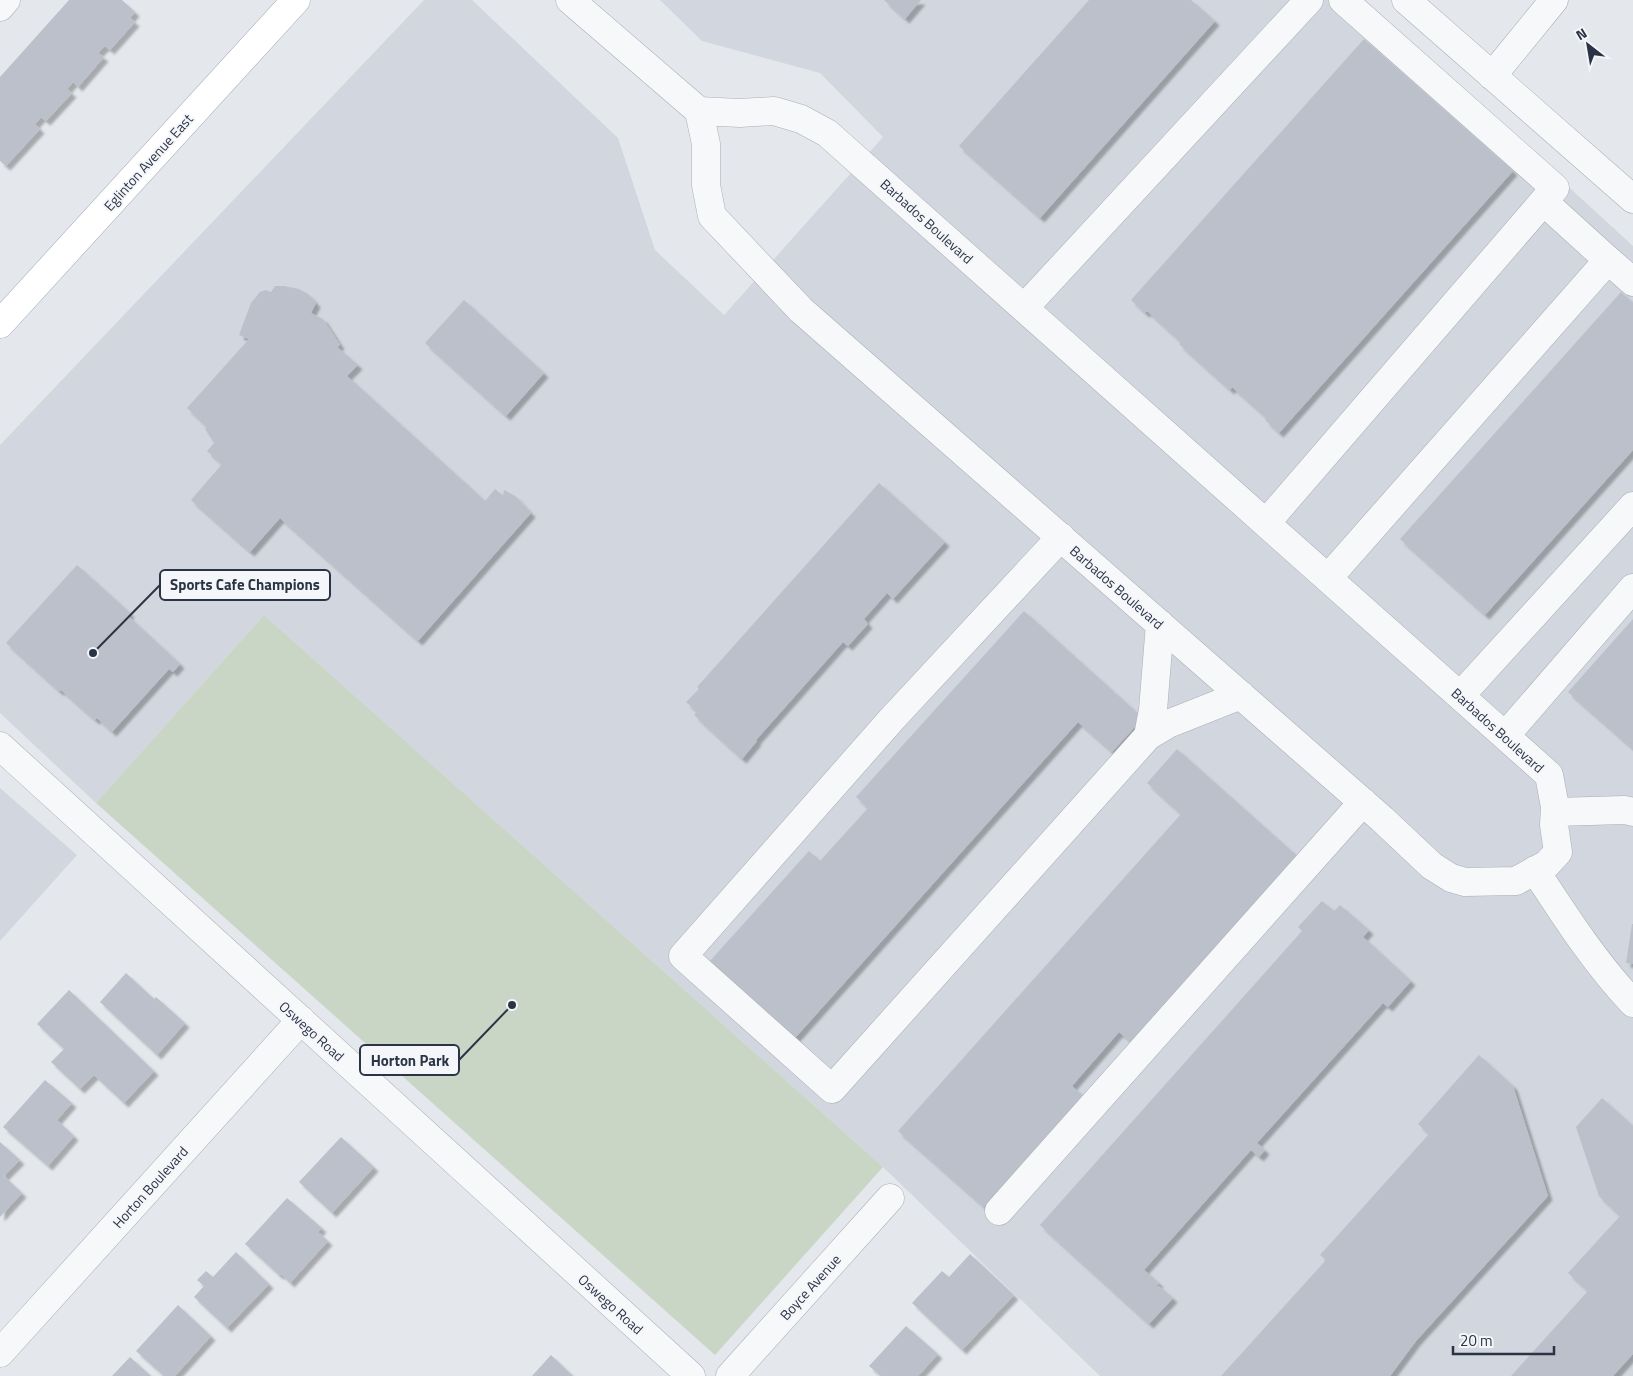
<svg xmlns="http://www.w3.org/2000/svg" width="1633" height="1376" font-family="'Titillium Web',sans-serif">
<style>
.built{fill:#d2d6de}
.green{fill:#c9d6c5}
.building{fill:#bbc0ca;filter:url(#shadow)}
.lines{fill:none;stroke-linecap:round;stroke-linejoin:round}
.minor-casing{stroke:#a9aeb7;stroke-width:29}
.major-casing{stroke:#a3abb8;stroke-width:29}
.minor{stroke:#f7f8fa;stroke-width:28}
.major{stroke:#fff;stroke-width:28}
.labels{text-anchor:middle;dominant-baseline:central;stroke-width:4;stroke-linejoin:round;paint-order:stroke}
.street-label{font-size:14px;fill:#2b3445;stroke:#f4f6f9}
.leader{fill:none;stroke:#2b3445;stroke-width:2}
.callout-dot{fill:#2b3445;stroke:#f4f6f9;stroke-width:2}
.callout{fill:#f4f6f9;stroke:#2b3445;stroke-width:2}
.callout-label{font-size:15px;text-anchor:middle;font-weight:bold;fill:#2b3445}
</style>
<defs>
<filter id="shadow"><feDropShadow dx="4.5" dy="4.5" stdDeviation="1" flood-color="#0004"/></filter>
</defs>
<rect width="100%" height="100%" fill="#e4e7ec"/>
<!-- built -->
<path class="built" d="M424,0H472L618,138L655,250L724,315L883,137L820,73L702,41L660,0H1365L1633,246V1376H1100L883,1167L264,615L96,803L0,713V445Z
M0,788L77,855L0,941Z"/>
<!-- green -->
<path class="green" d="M264,615L883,1167L715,1355L96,803Z"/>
<!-- building -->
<path class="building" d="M69,0H122L135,12L130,18L135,22L110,50L105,46L98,53L104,57L78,87L73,82L67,89L72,93L46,121L41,117L35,124L40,129L6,166L0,161V77Z
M884,0H921L905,19Z
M1089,0H1191L1215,21L1040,218L959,146Z
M1364,39L1513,171L1279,433L1265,420L1267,418L1232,387L1230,390L1179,344L1181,342L1147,311L1145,313L1131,300Z
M275,286H284L299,289L308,294L316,303L311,313L323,319L340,345L337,347L358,365L347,376L485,501L495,489L503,496L504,490L515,496L531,513L418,641L280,518L250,552L191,500L222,464L207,451L214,443L205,429L207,427L187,408L249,339L239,335L251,303L260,292L266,290L271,292Z
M1621,292L1633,303V450L1485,615L1400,539Z
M464,300L544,373L506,416L425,343Z
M879,483L945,542L893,599L887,593L864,619L868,624L848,646L843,642L756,740L757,741L742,759L694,715L697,712L686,702L699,689L697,687Z
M77,565L130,613L128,616L180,664L173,672L169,669L112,732L97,718L95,720L61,690L59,691L6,643Z
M1024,611L1143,718L1112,752L1078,722L795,1038L709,962L809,851L820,861L868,808L856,797Z
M1633,619V749L1568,692Z
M1177,749L1297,856L1131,1042L1119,1032L1072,1086L1083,1096L984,1207L898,1131L1181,814L1147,783Z
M1322,901L1334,911L1340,905L1369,930L1363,937L1411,981L1388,1007L1383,1003L1257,1143L1265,1150L1259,1157L1251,1150L1144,1270L1159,1283L1156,1287L1159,1286L1173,1298L1149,1324L1040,1225L1302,931L1298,927Z
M1632,924H1633V964L1626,963Z
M126,973L154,999L156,997L185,1023L157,1055L100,1002Z
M69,990L154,1071L124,1103L94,1075L80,1089L51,1062L64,1049L37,1024Z
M1479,1055L1513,1086L1548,1196L1416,1341L1390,1376H1221L1326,1260L1320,1255L1429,1134L1418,1124Z
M45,1080L72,1103L57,1120L74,1136L48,1166L3,1127Z
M1602,1098L1633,1126V1354L1613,1376H1511L1588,1291L1568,1273L1620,1216L1599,1196L1576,1127Z
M341,1137L374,1167L332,1213L299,1182Z
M0,1142L20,1160L4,1176L22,1193L0,1217Z
M287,1198L322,1228L318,1232L328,1241L290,1283L281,1274L279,1275L245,1244Z
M236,1252L269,1284L227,1328L194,1297L204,1286L197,1280L206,1271L213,1277Z
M970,1254L1014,1295L962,1350L912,1303L942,1271L949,1277Z
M178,1305L211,1336L175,1376H164L136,1351Z
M906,1326L938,1354L918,1376H881L869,1366Z
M551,1355L573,1376H532Z
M130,1357L151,1376H112Z"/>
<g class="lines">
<defs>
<path id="minor" d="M570,0L699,111L706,144V185L712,216L801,310L1382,819L1432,866L1451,878L1465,882L1516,881L1547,864L1558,852L1554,825L1555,807L1549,775L827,133L801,119L774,111L740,113L699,111
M1406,0L1633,199
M0,7L6,0
M1492,76L1554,0
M1608,260L1633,282
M1024,308L1309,0
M1266,523L1555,188L1343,0
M1061,537L891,720L683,956L832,1089L1148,736
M1328,578L1608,260L1544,202
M1160,624L1153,710L1148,736L1168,724L1241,695
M1460,696L1633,506
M1505,736L1633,588
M0,746L691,1376
M1555,812L1625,810L1633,812
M1535,870C1565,916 1595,963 1633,1003
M999,1211L1363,802
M0,1353L301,1020
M730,1376L890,1198"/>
<path id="major" d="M0,324L296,0"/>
</defs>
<!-- minor casing -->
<use href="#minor" class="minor-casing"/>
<!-- major casing -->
<use href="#major" class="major-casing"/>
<!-- minor -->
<use href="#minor" class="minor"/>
<!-- major -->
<use href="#major" class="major"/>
</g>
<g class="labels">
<!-- street labels -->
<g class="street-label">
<text transform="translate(148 162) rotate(-48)">Eglinton Avenue East</text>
<text transform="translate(927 221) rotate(42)">Barbados Boulevard</text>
<text transform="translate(1117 587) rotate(41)">Barbados Boulevard</text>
<text transform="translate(1498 730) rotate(42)">Barbados Boulevard</text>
<text transform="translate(312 1031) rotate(42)">Oswego Road</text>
<text transform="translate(150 1187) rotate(-48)">Horton Boulevard</text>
<text transform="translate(810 1287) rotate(-48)">Boyce Avenue</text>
<text transform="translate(611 1304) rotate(42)">Oswego Road</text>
</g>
</g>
<!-- callouts -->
<path class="leader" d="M93 653L160 585M512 1005L459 1060"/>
<g class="callout-dot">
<circle cx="93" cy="653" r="5"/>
<circle cx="512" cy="1005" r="5"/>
</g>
<g class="callout">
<rect x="160" y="570" width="170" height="30" rx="5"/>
<rect x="360" y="1045" width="99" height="30" rx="5"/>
</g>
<g class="callout-label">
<text x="245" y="590">Sports Cafe Champions</text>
<text x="410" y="1066">Horton Park</text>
</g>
<!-- north arrow -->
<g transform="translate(1588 45) rotate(329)" stroke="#f4f6f9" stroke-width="4" paint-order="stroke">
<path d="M0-4L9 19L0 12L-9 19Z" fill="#2b3445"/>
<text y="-8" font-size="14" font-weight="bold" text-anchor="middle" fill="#2b3445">N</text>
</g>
<!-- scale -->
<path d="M1453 1346v8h101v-8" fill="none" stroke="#2b3445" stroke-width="2.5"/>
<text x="1460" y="1346" font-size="15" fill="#2b3445" stroke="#f4f6f9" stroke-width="4" paint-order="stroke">20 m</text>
</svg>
